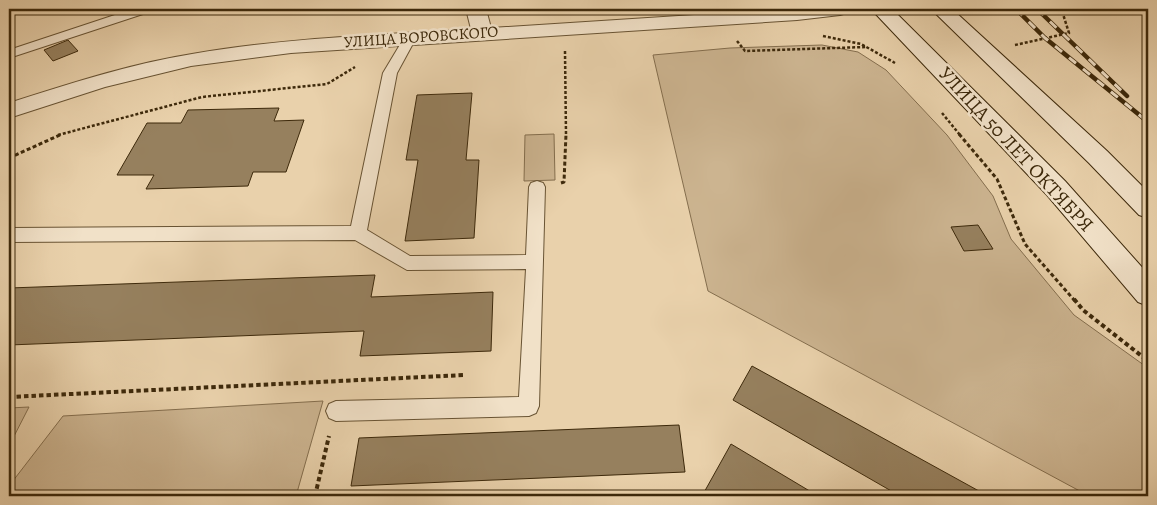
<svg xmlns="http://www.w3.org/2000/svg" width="1157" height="505" font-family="Alegreya,serif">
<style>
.green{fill:#ccb490;stroke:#846e4e}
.building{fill:#96805e;stroke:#3d290b}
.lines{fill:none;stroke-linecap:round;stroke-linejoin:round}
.service-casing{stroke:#685333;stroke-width:2}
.tertiary-casing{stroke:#685333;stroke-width:2}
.secondary-casing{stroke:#3d290b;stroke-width:2}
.path-far2{stroke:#3d290b;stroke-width:2.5;stroke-dasharray:3 2;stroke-linecap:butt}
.path-far1{stroke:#3d290b;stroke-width:3;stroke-dasharray:4 2.5;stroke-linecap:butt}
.path{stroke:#3d290b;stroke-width:4;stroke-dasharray:4.5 3;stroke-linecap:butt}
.service{fill:#f1e1c8;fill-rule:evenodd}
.tertiary{fill:#f1e1c8;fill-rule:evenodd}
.secondary{fill:#f1e1c8;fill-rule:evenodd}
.rail-casing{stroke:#3d290b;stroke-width:4.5}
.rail{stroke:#f1e1c8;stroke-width:3;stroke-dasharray:9;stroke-linecap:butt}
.labels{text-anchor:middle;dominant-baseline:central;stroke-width:5;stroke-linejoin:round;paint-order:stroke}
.far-street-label{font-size:16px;fill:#3d290b;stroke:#f1e1c8}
.street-label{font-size:20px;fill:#3d290b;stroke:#f1e1c8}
</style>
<rect width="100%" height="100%" fill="#e9d1ab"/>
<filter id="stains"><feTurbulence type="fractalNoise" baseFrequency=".004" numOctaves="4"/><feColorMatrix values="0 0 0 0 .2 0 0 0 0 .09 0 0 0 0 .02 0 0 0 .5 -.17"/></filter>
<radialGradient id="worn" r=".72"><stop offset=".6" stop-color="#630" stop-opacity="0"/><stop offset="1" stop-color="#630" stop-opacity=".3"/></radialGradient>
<!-- green -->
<path class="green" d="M822,45L858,52L886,70L947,135L993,196L1011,239L1074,315L1148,368V496H1089L708,291L653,55L730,48Z
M554,134L555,180L524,181L525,135Z
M323,401L296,496H9V486L63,416Z
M29,407L9,446V408Z"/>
<!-- building -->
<path class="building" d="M68,40L78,51L53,61L44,50Z
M472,93L466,160H479L474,238L405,241L418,160H406L417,95Z
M279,108L274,121L304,120L286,172H253L248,186L146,189L154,175H117L147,123H181L188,110Z
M978,225L993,249L964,251L951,227Z
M375,275L371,297L493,292L491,351L360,356L364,331L9,345V288Z
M752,366L988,496H900L733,400Z
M679,425L685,472L351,486L359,438Z
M731,444L818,496H702Z"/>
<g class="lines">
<defs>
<path id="service" d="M133,9H151L149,12L9,58V50Z
M410,34L416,38L397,73L367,230L410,256L526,255L529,187L531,183L537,181L543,183L545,187L539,406L536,413L529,416L336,421L329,418L326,411L329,404L336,401L519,397L526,269L407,270L355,240L9,242V228L351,226L383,73L404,38Z"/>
<path id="tertiary" d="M466,9H486L491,28L788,9H850L847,13L840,15L797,20L291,53L191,66L105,87L9,118V103C69,84 129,64 192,54C284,38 378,35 471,29Z"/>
<path id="secondary" d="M871,9H892L1065,181L1148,274V306L1138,302L1047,195Z
M931,9H952L1107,151L1148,192V218L1139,215L1089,163Z"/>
</defs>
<!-- service casing -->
<use href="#service" class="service-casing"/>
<!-- tertiary casing -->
<use href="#tertiary" class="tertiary-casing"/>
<!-- secondary casing -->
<use href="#secondary" class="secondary-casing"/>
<!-- path-far2 -->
<path class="path-far2" d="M823,36L861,44L895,63
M737,41L745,51L866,47
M1015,45L1069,33L1063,14L1059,9
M565,51L566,135
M942,113L960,135
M58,135L202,97L327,84L355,67"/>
<!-- path-far1 -->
<path class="path-far1" d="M959,134L997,179L1025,244L1075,301
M9,158L62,134
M561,183L564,182L566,134"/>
<!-- path -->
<path class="path" d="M1074,299L1083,310L1148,361
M9,397L464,375
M315,496L329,436"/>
<!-- service -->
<use href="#service" class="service"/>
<!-- tertiary -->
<use href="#tertiary" class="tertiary"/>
<!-- secondary -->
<use href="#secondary" class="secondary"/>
<defs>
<path id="rail" d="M1016,9L1045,38L1148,122
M1037,9L1127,96"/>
</defs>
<!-- rail casing -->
<use href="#rail" class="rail-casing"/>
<!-- rail -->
<use href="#rail" class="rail"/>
</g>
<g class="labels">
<!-- far-street labels -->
<g class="far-street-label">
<text transform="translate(421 37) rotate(-4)">УЛИЦА ВОРОВСКОГО</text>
</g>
<!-- street labels -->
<g class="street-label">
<text transform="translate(1016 149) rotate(47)">УЛИЦА 50 ЛЕТ ОКТЯБРЯ</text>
</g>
</g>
<!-- margin -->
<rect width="1157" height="505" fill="none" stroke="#e9d1ab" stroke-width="30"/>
<rect x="10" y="10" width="1137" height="485" fill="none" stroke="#3d290b" stroke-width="2.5"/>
<rect x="15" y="15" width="1127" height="475" fill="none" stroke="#3d290b"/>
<rect width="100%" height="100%" filter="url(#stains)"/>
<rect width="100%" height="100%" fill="url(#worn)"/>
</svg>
